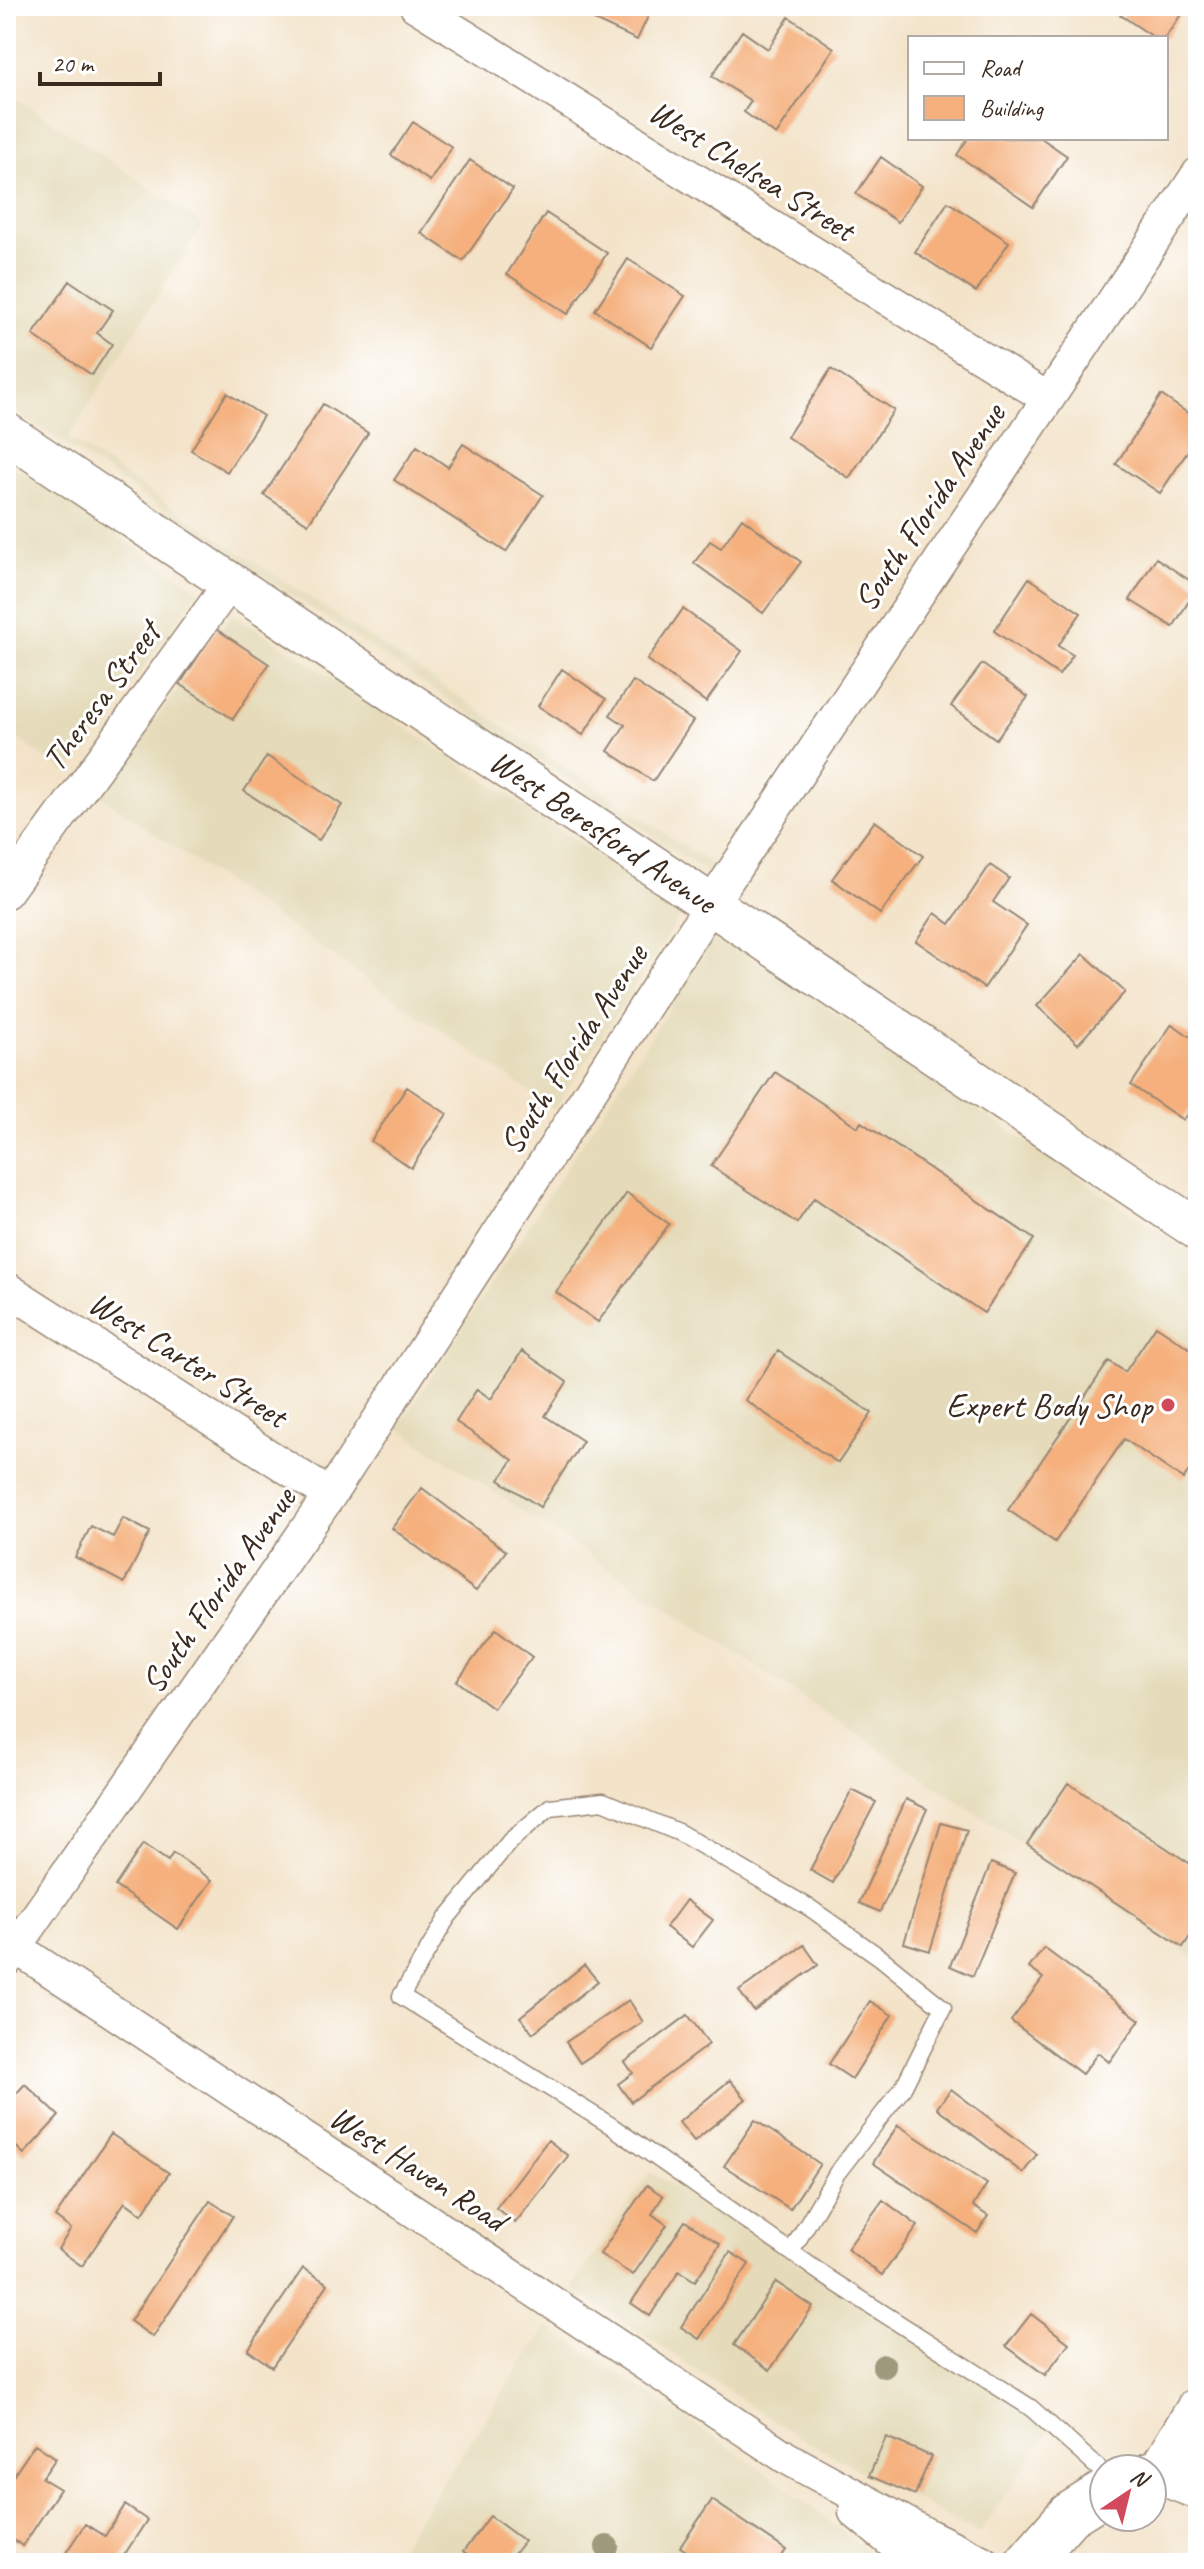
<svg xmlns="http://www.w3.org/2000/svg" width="1204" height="2569" font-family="Caveat,sans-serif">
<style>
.built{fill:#e5dbba}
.building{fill:#f5b07d}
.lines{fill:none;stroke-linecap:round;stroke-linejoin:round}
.service-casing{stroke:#978674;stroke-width:19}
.minor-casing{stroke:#978674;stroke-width:35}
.tertiary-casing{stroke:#978674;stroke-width:43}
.primary-casing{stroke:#978674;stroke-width:47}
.service{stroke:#fff;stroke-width:16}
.minor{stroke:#fff;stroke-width:32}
.tertiary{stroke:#fff;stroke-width:40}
.primary{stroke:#fff;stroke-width:44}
.tree{fill:#9f9a7e}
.poi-dot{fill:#d1495b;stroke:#fff;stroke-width:3}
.labels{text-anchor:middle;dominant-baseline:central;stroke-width:6;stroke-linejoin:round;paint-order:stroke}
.street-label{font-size:34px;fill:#3b2a1e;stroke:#fff}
.poi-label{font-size:34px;fill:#3b2a1e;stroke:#fff;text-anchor:end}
</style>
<rect width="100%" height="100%" fill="#fff"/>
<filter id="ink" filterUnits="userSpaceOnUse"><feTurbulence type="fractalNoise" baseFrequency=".0125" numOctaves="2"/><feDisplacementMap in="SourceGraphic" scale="16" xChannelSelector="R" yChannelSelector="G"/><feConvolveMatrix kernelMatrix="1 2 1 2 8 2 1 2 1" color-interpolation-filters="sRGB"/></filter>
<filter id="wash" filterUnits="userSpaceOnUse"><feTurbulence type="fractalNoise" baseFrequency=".006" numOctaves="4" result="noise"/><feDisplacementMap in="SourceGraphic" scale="32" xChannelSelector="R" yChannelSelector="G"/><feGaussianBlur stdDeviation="1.8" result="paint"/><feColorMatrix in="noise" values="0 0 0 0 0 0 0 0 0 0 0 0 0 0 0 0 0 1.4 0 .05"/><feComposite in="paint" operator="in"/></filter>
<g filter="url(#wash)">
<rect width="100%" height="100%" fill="#f3e3c9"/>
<!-- built -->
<path class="built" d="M6,90L203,224L68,438L713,865L708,873L6,405Z
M6,461L199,590L67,773L6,731Z
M233,613L683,912L555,1109L100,796Z
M717,934L1198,1258V1961L398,1428Z
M650,2172L1054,2423L979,2534L800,2438L572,2288Z
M547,2326L774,2477L882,2563H389Z"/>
<g id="blocks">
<!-- building -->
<path class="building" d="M598,6H653L637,40L592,19Z
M1107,6H1171L1182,13L1165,38H1155Z
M789,17L834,48L776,135L744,112L751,101L712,76L742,31L768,49Z
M413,122L452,147L430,181L391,155Z
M968,138H1041L1067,156L1033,207L957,155Z
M881,157L922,186L898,222L856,194Z
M470,160L513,189L463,261L421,233Z
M948,202L1009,242L976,292L915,252Z
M546,213L607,253L568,314L507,274Z
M628,259L685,296L651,347L595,310Z
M70,281L113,310L97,333L112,344L92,375L33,335Z
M831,369L894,410L849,478L787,437Z
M227,393L263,416L227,472L191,450Z
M1161,395L1198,420V436L1160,493L1116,464Z
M323,404L368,433L308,524L264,495Z
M463,444L543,495L506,552L394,480L417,446L448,467Z
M742,518L801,562L763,613L694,563L710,541L721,548Z
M1156,558L1198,586L1173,627L1130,600Z
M1029,578L1081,613L1058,646L1073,655L1059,675L994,631Z
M683,609L742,651L706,702L647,660Z
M216,629L269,664L233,719L180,684Z
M982,664L1028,697L996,739L951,706Z
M562,669L606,699L583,735L538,706Z
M633,681L693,721L653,781L608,751L625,725L610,715Z
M267,756L342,805L319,840L244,791Z
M875,821L923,856L880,914L832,879Z
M990,865L1009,878L993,902L1027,925L984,988L916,941L935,913L950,924Z
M1084,954L1125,992L1078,1044L1037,1006Z
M1172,1024L1198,1042V1097L1183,1120L1131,1085Z
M775,1072L858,1127L861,1122L1034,1239L984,1313L814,1198L797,1223L711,1166Z
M407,1087L447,1114L411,1168L371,1141Z
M627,1193L669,1224L598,1322L556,1292Z
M1156,1326L1198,1354V1458L1183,1479L1124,1439L1055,1542L1008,1510L1109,1361L1125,1372Z
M522,1351L567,1382L545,1416L583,1441L540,1507L499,1480L513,1460L456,1422L477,1389L491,1399Z
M778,1351L872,1413L838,1463L745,1400Z
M422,1488L506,1551L476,1591L392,1528Z
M123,1518L150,1532L124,1583L75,1557L91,1526L113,1537Z
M496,1629L532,1657L493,1708L457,1681Z
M1068,1783L1198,1869V1924L1183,1947L1027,1844Z
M852,1790L876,1802L833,1883L810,1870Z
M906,1799L927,1809L880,1912L859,1903Z
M941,1823L967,1830L930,1951L904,1943Z
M143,1844L168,1861L173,1853L212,1880L178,1929L115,1886Z
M991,1863L1015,1873L973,1976L950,1966Z
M686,1900L713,1920L692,1947L666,1927Z
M804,1945L818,1965L754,2011L739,1991Z
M1044,1948L1140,2020L1109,2062L1098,2053L1082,2074L1011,2021L1043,1978L1029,1968Z
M584,1965L598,1981L533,2033L520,2017Z
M629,2000L643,2022L580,2063L566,2042Z
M870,2001L892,2015L852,2079L829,2064Z
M688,2015L709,2044L631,2102L618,2084L633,2073L625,2062Z
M730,2080L746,2099L694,2141L679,2122Z
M25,2084L59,2116L24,2154L10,2141L6,2146V2105Z
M951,2089L1037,2154L1023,2173L937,2108Z
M755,2120L820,2164L790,2209L724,2166Z
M898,2125L987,2184L973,2206L988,2216L977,2233L873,2163Z
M111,2134L169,2173L142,2214L125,2202L82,2266L58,2249L71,2229L55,2217Z
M548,2140L568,2156L515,2223L496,2208Z
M647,2185L663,2196L652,2214L667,2225L633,2275L600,2254Z
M883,2200L918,2226L882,2275L847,2249Z
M210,2201L233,2216L153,2337L130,2321Z
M685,2221L720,2244L695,2281L679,2271L650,2316L631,2303Z
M730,2252L749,2264L699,2339L681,2327Z
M303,2268L328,2284L272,2367L248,2350Z
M776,2282L813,2307L770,2370L734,2345Z
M1031,2314L1069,2343L1045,2375L1006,2346Z
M886,2437L931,2456L915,2495L869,2476Z
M35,2444L56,2458L42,2478L60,2489L23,2546L6,2535V2487Z
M712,2500L786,2550L777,2563H705L680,2547Z
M125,2505L147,2520L119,2563H72L63,2557L85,2524L105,2536Z
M490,2516L524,2541L507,2563H477L463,2552Z"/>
</g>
</g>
<g filter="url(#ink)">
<use href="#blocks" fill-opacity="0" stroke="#978674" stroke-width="2"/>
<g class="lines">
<defs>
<path id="service" d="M791,2252L837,2173L903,2088L943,2008L881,1958L810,1908L680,1833L603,1801L550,1807L510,1841L447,1918L401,1996L610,2125L828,2278L1031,2408L1104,2473"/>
<path id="minor" d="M416,6L1047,398
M6,892L230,583
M6,1288L330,1495
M6,1941L787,2458L926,2534L985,2563
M6,1961L330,1495L712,903L1198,174
M855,2512L917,2563"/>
<path id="tertiary" d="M6,433L1198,1230"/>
<path id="primary" d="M1160,2472L1198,2410
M1152,2474L1160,2472L1198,2487
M1027,2563L1069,2515L1104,2493"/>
</defs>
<!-- service casing -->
<use href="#service" class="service-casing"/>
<!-- minor casing -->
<use href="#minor" class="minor-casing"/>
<!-- tertiary casing -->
<use href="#tertiary" class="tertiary-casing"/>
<!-- primary casing -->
<use href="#primary" class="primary-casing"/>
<!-- service -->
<use href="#service" class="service"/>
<!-- minor -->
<use href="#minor" class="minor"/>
<!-- tertiary -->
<use href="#tertiary" class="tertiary"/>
<!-- primary -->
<use href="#primary" class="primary"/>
</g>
<!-- trees -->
<g class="tree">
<circle cx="884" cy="2366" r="12"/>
<circle cx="607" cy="2547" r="12"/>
</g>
</g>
<!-- markers -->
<circle class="poi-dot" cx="1168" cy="1405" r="8"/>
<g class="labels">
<!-- street labels -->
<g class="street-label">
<text transform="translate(752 170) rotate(32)">West Chelsea Street</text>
<text transform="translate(929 507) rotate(-56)">South Florida Avenue</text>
<text transform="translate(101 696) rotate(-54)">Theresa Street</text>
<text transform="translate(603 831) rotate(34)">West Beresford Avenue</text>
<text transform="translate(573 1049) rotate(-57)">South Florida Avenue</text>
<text transform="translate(188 1359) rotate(32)">West Carter Street</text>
<text transform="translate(218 1590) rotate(-55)">South Florida Avenue</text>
<text transform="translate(418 2168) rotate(33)">West Haven Road</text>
</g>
<!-- poi labels -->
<g class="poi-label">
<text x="1152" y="1405">Expert Body Shop</text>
</g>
</g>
<!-- margin -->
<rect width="1204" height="2569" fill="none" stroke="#fff" stroke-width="32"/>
<!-- legend -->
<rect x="908" y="36" width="260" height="104" fill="#ffffff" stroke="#b1aaa5" stroke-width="2"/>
<rect x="924" y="62" width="40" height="12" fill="#ffffff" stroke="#b1aaa5" stroke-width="2"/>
<text x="980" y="76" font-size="24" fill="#3b2a1e">Road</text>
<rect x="924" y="96" width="40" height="24" fill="#f5b07d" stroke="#b1aaa5" stroke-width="2"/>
<text x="980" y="116" font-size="24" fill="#3b2a1e">Building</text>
<!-- north arrow -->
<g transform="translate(1128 2493) rotate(35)"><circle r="38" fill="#ffffff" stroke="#b1aaa5" stroke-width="2"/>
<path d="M0-6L14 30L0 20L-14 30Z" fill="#d1495b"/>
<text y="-12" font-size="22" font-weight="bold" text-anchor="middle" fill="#3b2a1e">N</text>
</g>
<!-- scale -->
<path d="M40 72v12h120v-12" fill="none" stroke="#3b2a1e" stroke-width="4"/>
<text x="52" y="72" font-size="24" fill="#3b2a1e" stroke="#ffffff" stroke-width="6" paint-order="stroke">20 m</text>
</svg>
